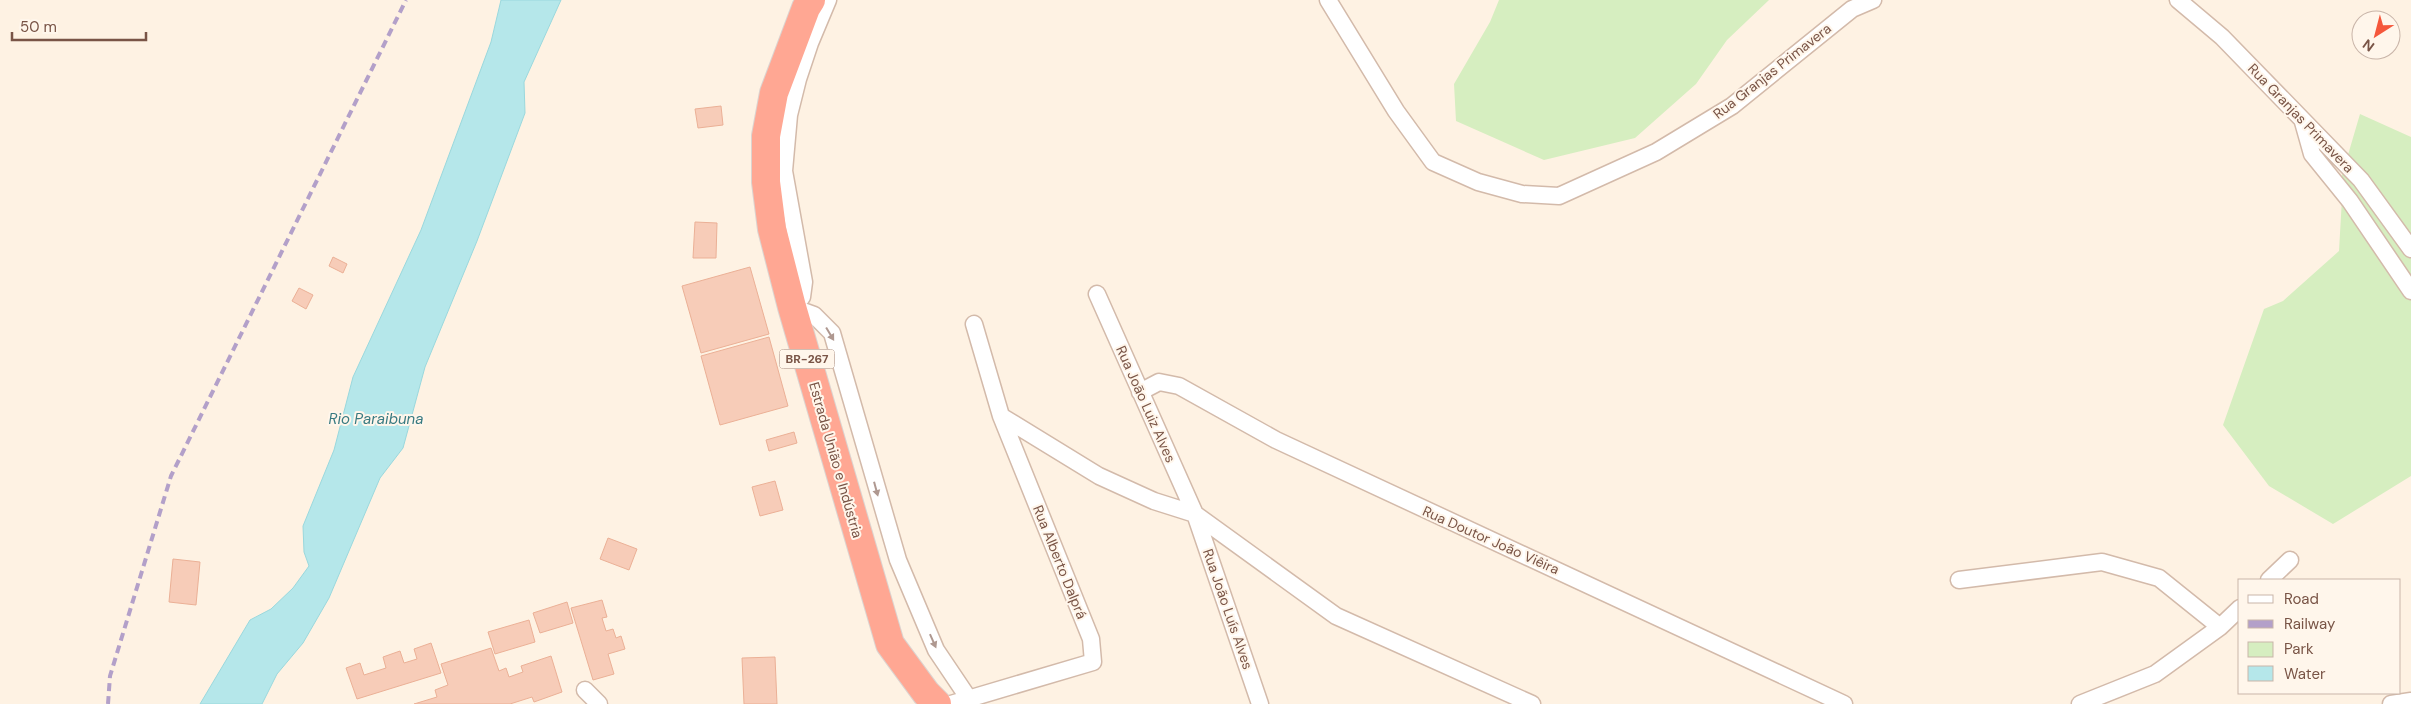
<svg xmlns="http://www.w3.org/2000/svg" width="2411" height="704" font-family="'DM Sans',sans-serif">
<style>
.green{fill:#d6eec0}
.water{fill:#b5e7ea;stroke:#9ad8dd}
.building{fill:#f7ccb8;stroke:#ebb096}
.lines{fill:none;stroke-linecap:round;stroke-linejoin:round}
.street-casing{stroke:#d3baaa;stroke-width:19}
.highway-casing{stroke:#dcd3cf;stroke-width:30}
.street{stroke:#fff;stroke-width:16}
.highway{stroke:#ffa793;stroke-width:28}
.rail{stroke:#b3a0c9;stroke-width:4;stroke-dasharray:8 5;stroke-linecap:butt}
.oneway{fill:#af9890}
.labels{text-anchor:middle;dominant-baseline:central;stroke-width:4;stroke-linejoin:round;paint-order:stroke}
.shield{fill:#fff6eb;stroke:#a18578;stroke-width:1}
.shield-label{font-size:12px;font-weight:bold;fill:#795446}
.street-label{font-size:14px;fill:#795446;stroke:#fff6eb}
.water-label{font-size:15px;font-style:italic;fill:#387a81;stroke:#fff6eb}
</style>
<rect width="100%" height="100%" fill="#fef2e3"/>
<!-- green -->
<path class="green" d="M1499,0H1769L1727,40L1696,84L1635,138L1544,160L1456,121L1454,84L1490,22Z
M2360,114L2411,137V476L2333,524L2269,486L2223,425L2264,309L2283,301L2339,251L2342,198L2340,182Z"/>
<!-- water -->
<path class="water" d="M501,0H561L524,82L525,113L477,241L425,367L403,448L380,478L329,598L303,643L277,674L262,704H200L250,620L271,609L293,588L309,566L304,552L303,526L334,450L353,377L421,230L491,42Z"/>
<!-- building -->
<path class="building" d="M721,106L723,125L698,128L695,109Z
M695,222L717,223L716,258H693Z
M333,257L347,264L343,273L329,266Z
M750,267L769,334L701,353L682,286Z
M299,288L313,295L306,309L292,301Z
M769,337L788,406L720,425L701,356Z
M794,432L797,443L769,451L766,440Z
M775,481L783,510L760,516L752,487Z
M608,538L637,549L629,570L600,559Z
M173,559L200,562L196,605L169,602Z
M602,600L607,617L602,618L606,631L613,629L616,638L621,636L625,649L608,654L614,674L593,680L571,608Z
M567,602L573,623L540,633L533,613Z
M529,620L535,642L495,654L488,632Z
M431,643L441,673L357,699L346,668L360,663L364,675L386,668L383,657L400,651L404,663L417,659L414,649Z
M491,648L499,671L506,668L509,677L523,672L521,666L551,656L562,692L534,702L532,697L510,704H414L437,697L435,690L448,685L441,664Z
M775,657L777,704H744L742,658Z"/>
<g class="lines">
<defs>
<path id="street" d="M828,0L810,43L798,79L789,115L784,171L804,282L802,297L792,307L814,315L832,333L898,560L936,650L969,699
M1328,0L1396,111L1433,162L1478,182L1522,194L1559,196L1656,152L1732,106L1852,9L1873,0
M2178,0L2222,37L2361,180L2411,249
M2303,122L2312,154L2350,201L2411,291
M1097,294L1195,514L1260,704
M1140,392L1159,382L1179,386L1276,440L1844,704
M1001,416L1099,476L1154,501L1195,514L1336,616L1532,704
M1959,580L2102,562L2159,578L2220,627
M2269,580L2290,560
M585,690L599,704
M951,704L1093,662L1091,639L1001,416L974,324
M2080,704L2155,674L2220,627L2240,608
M2391,704L2411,701"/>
<path id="highway" d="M811,0L806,8L774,93L766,136V182L772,229L792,307L890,644L926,693L937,704"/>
</defs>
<!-- street casing -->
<use href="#street" class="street-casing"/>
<!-- highway casing -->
<use href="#highway" class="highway-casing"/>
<!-- street -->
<use href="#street" class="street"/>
<!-- highway -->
<use href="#highway" class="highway"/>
<!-- rail -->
<path class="rail" d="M108,704L110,676L171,476L406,0"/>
</g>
<!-- one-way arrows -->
<defs><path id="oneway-solid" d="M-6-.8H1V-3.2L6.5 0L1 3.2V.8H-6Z" transform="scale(1.25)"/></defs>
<g class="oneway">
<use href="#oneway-solid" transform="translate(830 334) rotate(59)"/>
<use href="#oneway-solid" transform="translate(876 489) rotate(75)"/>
<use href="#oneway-solid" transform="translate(933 641) rotate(66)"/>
</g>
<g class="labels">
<!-- shield labels -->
<rect class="shield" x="779.5" y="349.5" width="55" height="19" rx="4"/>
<g class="shield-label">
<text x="807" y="359">BR-267</text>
</g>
<!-- street labels -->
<g class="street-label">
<text transform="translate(1772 71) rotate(-38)">Rua Granjas Primavera</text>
<text transform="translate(2301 118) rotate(46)">Rua Granjas Primavera</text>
<text transform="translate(1146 404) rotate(66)">Rua Joāo Luiz Alves</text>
<text transform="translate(836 460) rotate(74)">Estrada União e Indústria</text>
<text transform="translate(1491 540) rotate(24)">Rua Doutor João Viêira</text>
<text transform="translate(1060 562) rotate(68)">Rua Alberto Dalprá</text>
<text transform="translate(1228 609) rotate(71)">Rua João Luís Alves</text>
</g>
<!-- water labels -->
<g class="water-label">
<text x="376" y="419">Rio Paraibuna</text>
</g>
</g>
<!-- legend -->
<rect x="2238" y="579" width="162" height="115" fill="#fff6eb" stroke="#c9b5a9"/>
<rect x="2248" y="595" width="25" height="8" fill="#ffffff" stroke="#c9b5a9"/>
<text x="2284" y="604" font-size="15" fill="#795446">Road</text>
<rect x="2248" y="620" width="25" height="8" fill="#b3a0c9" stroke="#c9b5a9"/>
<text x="2284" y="629" font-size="15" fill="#795446">Railway</text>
<rect x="2248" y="642" width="25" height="15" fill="#d6eec0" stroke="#c9b5a9"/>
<text x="2284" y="654" font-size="15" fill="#795446">Park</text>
<rect x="2248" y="666" width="25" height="15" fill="#b5e7ea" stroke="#c9b5a9"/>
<text x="2284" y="679" font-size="15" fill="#795446">Water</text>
<!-- north arrow -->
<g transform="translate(2376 35) rotate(216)"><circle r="24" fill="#fff6eb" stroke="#c9b5a9"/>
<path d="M0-4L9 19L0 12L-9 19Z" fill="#f5573b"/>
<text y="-8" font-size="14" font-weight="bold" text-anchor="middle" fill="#795446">N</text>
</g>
<!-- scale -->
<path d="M12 32v8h134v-8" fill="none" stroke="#795446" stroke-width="2.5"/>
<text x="20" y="32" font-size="15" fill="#795446" stroke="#fff6eb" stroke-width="4" paint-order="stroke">50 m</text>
</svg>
